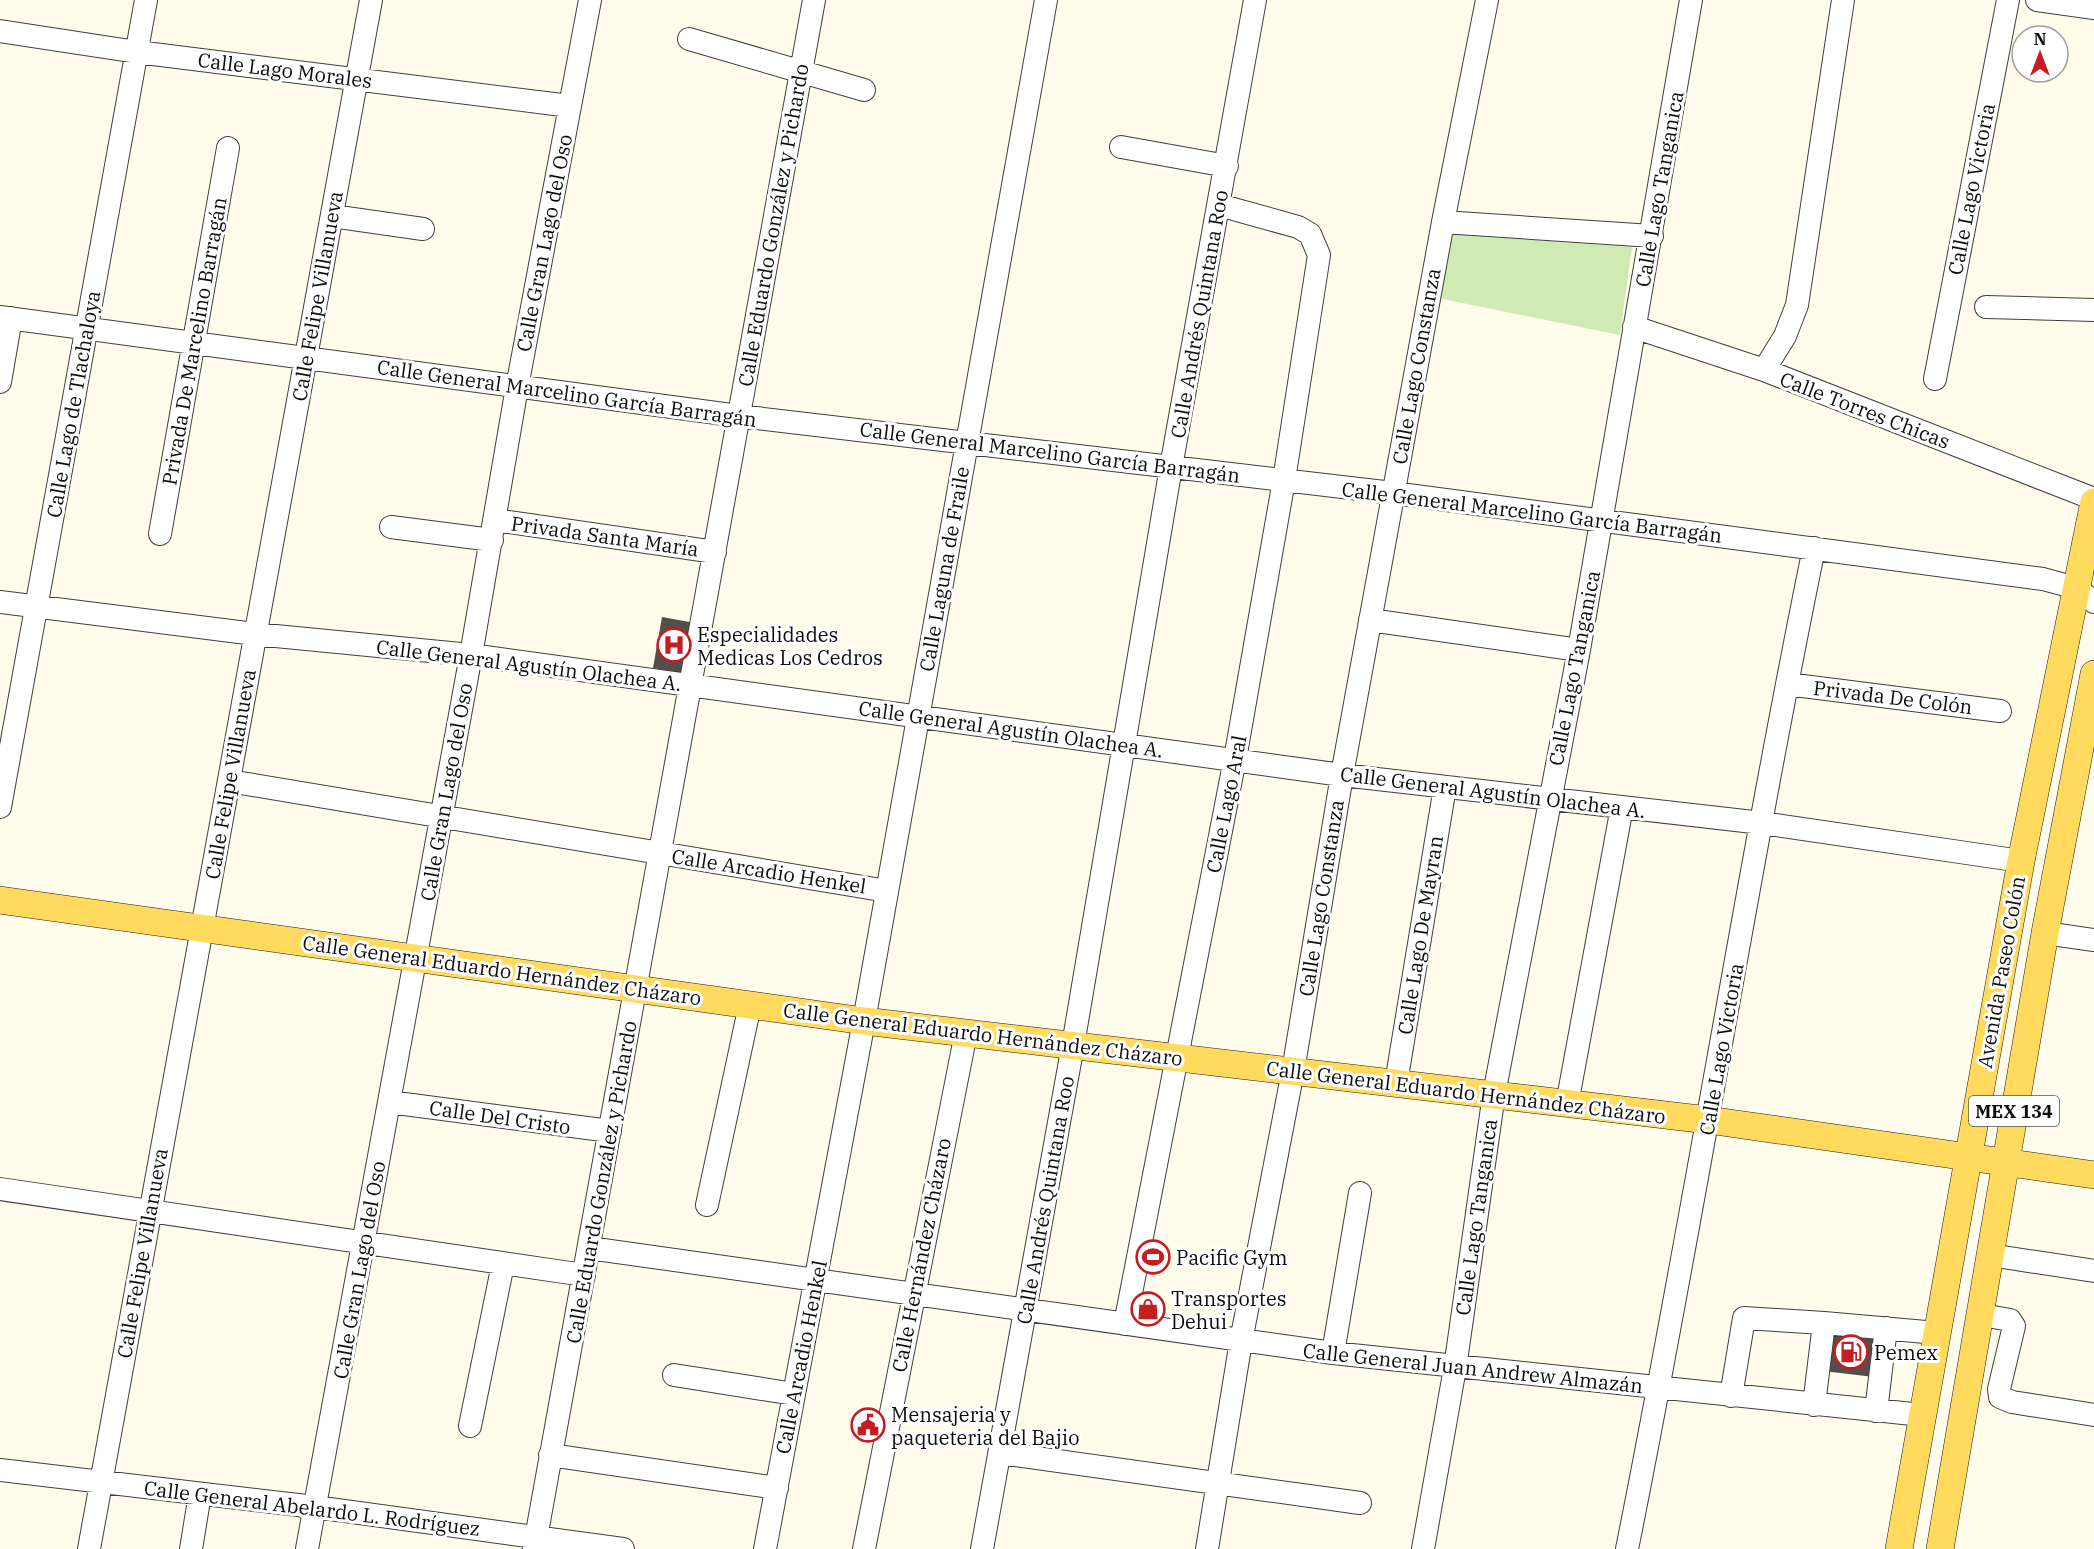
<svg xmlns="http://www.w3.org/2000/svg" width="2094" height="1549" font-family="'IBM Plex Serif',serif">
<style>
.green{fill:#cfebb3}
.building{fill:#564e48}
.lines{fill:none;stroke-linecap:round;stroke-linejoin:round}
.minor-casing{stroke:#3f3f3f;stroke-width:24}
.major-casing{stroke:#1d1d1d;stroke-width:28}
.minor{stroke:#fff;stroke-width:22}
.major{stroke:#ffda5c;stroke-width:27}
.labels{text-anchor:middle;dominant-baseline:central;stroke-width:6;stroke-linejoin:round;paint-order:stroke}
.shield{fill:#fff;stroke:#555;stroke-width:1.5}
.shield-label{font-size:18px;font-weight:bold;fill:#0c0c0c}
.street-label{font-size:20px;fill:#0c0c0c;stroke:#fff}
.poi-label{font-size:20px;fill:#0c0c0c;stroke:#fff;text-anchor:start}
</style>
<rect width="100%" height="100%" fill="#fffcec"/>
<!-- green -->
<path class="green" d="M1450,234L1632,247L1620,335L1438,298Z"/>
<!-- building -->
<path class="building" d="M662,617L695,623L685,674L653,668Z
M1828,1326L1880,1332L1874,1377L1823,1371Z"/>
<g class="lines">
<defs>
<path id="minor" d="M2037,0L2094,8
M0,31L137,52L570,106
M689,39L864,90
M1121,147L1227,166
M332,216L423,229
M1443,222L1652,236
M1986,307L2094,310
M0,317L739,416L1393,493L2043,579L2076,588L2094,602
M1634,327L1764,370L2094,499
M1764,370L1785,336L1797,305L1843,0
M1935,379L2008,0
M0,382L11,318
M495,520L715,552
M391,527L492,540
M160,534L228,148
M0,602L255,634L471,655L1342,775L1762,823L2021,861
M1370,620L1579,650
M1787,684L2000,711
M229,781L887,891
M0,807L146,0
M2045,933L2094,940
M1396,1083L1445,787
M389,1102L610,1131
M1567,1104L1622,807
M0,1189L584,1275
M707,1205L750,1005
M589,1248L1333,1353L1922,1415
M1990,1255L2094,1271
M1982,1315L2010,1320L2014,1326L1999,1389L2000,1397L2012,1402L2094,1415
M1824,1323L1937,1333
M1125,1324L1235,759L1284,480L1319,255L1310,234L1298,227L1219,205
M1333,1353L1360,1193
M674,1375L794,1394
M1731,1396L1744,1318L1824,1323L1814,1405
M1876,1411L1886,1328
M470,1426L503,1264
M1000,1453L1360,1503
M550,1455L777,1488
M0,1470L315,1507L623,1549
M89,1549L371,0
M191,1549L200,1494
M307,1549L471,655L517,387L590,0
M534,1549L814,0
M765,1549L864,1021L1046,0
M864,1549L966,1033
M982,1549L1073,1045L1171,467L1255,0
M1207,1549L1241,1341L1293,1071L1342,775L1443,222L1487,0
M1423,1549L1455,1368L1494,1094L1579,650L1691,0
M1627,1549C1694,1216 1746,881 1814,548"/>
<path id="major" d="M0,900L864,1021L1708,1120L2094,1175
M1899,1549L2021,861L2094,502
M1940,1549L2045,933L2094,674"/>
</defs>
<!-- minor casing -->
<use href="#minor" class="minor-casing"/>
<!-- major casing -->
<use href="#major" class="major-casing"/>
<!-- minor -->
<use href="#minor" class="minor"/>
<!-- major -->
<use href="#major" class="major"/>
</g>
<!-- icons -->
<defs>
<symbol id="hospital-ring" viewBox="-11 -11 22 22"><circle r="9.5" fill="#fff" stroke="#c41d22" stroke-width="1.5"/><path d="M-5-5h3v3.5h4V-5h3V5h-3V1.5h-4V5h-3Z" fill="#c41d22"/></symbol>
<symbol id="stadium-ring" viewBox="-11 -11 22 22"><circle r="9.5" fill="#fff" stroke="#c41d22" stroke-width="1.5"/><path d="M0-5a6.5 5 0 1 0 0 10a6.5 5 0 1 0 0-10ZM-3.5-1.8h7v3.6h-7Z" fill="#c41d22"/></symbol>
<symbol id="shop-ring" viewBox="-11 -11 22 22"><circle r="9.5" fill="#fff" stroke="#c41d22" stroke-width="1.5"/><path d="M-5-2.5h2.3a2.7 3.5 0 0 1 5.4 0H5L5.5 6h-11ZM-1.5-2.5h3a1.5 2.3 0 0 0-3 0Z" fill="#c41d22"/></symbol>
<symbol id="fuel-ring" viewBox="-11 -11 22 22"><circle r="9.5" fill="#fff" stroke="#c41d22" stroke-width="1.5"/><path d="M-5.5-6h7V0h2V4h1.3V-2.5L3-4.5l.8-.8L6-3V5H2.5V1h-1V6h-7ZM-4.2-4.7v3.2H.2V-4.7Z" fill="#c41d22"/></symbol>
<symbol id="civic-ring" viewBox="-11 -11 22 22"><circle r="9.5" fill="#fff" stroke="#c41d22" stroke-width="1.5"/><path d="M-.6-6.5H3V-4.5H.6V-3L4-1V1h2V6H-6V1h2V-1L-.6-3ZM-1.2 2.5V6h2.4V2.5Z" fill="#c41d22"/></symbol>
</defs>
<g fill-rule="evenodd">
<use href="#hospital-ring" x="655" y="626" width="38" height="38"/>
<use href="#stadium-ring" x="1134" y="1238" width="38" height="38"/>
<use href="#shop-ring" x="1129" y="1290" width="38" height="38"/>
<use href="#fuel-ring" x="1832" y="1333" width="38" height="38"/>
<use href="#civic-ring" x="849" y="1406" width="38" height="38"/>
</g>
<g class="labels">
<!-- shield labels -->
<rect class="shield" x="1969" y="1096" width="90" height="30" rx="4.5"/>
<g class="shield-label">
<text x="2014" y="1111">MEX 134</text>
</g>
<!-- street labels -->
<g class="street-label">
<text transform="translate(285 70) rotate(7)">Calle Lago Morales</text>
<text transform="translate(1659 189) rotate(-80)">Calle Lago Tanganica</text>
<text transform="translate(1971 189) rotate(-79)">Calle Lago Victoria</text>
<text transform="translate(773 225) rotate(-80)">Calle Eduardo González y Pichardo</text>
<text transform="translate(544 243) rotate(-79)">Calle Gran Lago del Oso</text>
<text transform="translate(317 296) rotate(-80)">Calle Felipe Villanueva</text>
<text transform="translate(1199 314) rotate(-80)">Calle Andrés Quintana Roo</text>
<text transform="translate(194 341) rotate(-80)">Privada De Marcelino Barragán</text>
<text transform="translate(1416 366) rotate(-80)">Calle Lago Constanza</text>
<text transform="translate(567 393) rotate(8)">Calle General Marcelino García Barragán</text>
<text transform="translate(73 404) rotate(-80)">Calle Lago de Tlachaloya</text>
<text transform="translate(1865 410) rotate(21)">Calle Torres Chicas</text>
<text transform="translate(1050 452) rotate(7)">Calle General Marcelino García Barragán</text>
<text transform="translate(1532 512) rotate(7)">Calle General Marcelino García Barragán</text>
<text transform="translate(605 536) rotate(8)">Privada Santa María</text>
<text transform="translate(944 569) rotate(-80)">Calle Laguna de Fraile</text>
<text transform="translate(529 665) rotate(7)">Calle General Agustín Olachea A.</text>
<text transform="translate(1574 668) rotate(-79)">Calle Lago Tanganica</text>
<text transform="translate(1893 697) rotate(7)">Privada De Colón</text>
<text transform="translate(1011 729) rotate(8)">Calle General Agustín Olachea A.</text>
<text transform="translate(230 774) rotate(-80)">Calle Felipe Villanueva</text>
<text transform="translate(446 792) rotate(-80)">Calle Gran Lago del Oso</text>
<text transform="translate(1493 792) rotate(7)">Calle General Agustín Olachea A.</text>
<text transform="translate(1226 804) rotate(-79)">Calle Lago Aral</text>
<text transform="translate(769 871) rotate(9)">Calle Arcadio Henkel</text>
<text transform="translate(1321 898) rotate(-81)">Calle Lago Constanza</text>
<text transform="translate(1420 935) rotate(-81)">Calle Lago De Mayran</text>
<text transform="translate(502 970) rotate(8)">Calle General Eduardo Hernández Cházaro</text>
<text transform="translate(2001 972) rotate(-80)">Avenida Paseo Colón</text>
<text transform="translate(983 1034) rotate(7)">Calle General Eduardo Hernández Cházaro</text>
<text transform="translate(1721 1049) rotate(-80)">Calle Lago Victoria</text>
<text transform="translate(1466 1092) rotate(7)">Calle General Eduardo Hernández Cházaro</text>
<text transform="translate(500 1117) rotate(8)">Calle Del Cristo</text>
<text transform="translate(601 1182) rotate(-80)">Calle Eduardo González y Pichardo</text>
<text transform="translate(1045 1200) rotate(-80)">Calle Andrés Quintana Roo</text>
<text transform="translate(1476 1217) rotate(-82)">Calle Lago Tanganica</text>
<text transform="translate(142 1253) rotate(-80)">Calle Felipe Villanueva</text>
<text transform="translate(921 1255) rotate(-79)">Calle Hernández Cházaro</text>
<text transform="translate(359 1270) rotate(-80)">Calle Gran Lago del Oso</text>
<text transform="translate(801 1357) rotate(-79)">Calle Arcadio Henkel</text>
<text transform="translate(1473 1368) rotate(6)">Calle General Juan Andrew Almazán</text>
<text transform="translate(312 1508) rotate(7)">Calle General Abelardo L. Rodríguez</text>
</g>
<!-- poi labels -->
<g class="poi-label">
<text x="697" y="634">Especialidades<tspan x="697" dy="23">Medicas Los Cedros</tspan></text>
<text x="1176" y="1257">Pacific Gym</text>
<text x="1171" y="1298">Transportes<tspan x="1171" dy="23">Dehui</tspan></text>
<text x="1874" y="1352">Pemex</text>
<text x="891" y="1414">Mensajeria y<tspan x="891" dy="23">paqueteria del Bajio</tspan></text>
</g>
</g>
<!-- north arrow -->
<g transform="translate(2040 54)"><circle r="28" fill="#ffffff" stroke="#9e9e9e" stroke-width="1.5"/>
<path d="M0-4.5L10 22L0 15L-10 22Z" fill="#c41d22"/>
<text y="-9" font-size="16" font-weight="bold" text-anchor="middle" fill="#0c0c0c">N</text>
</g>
</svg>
